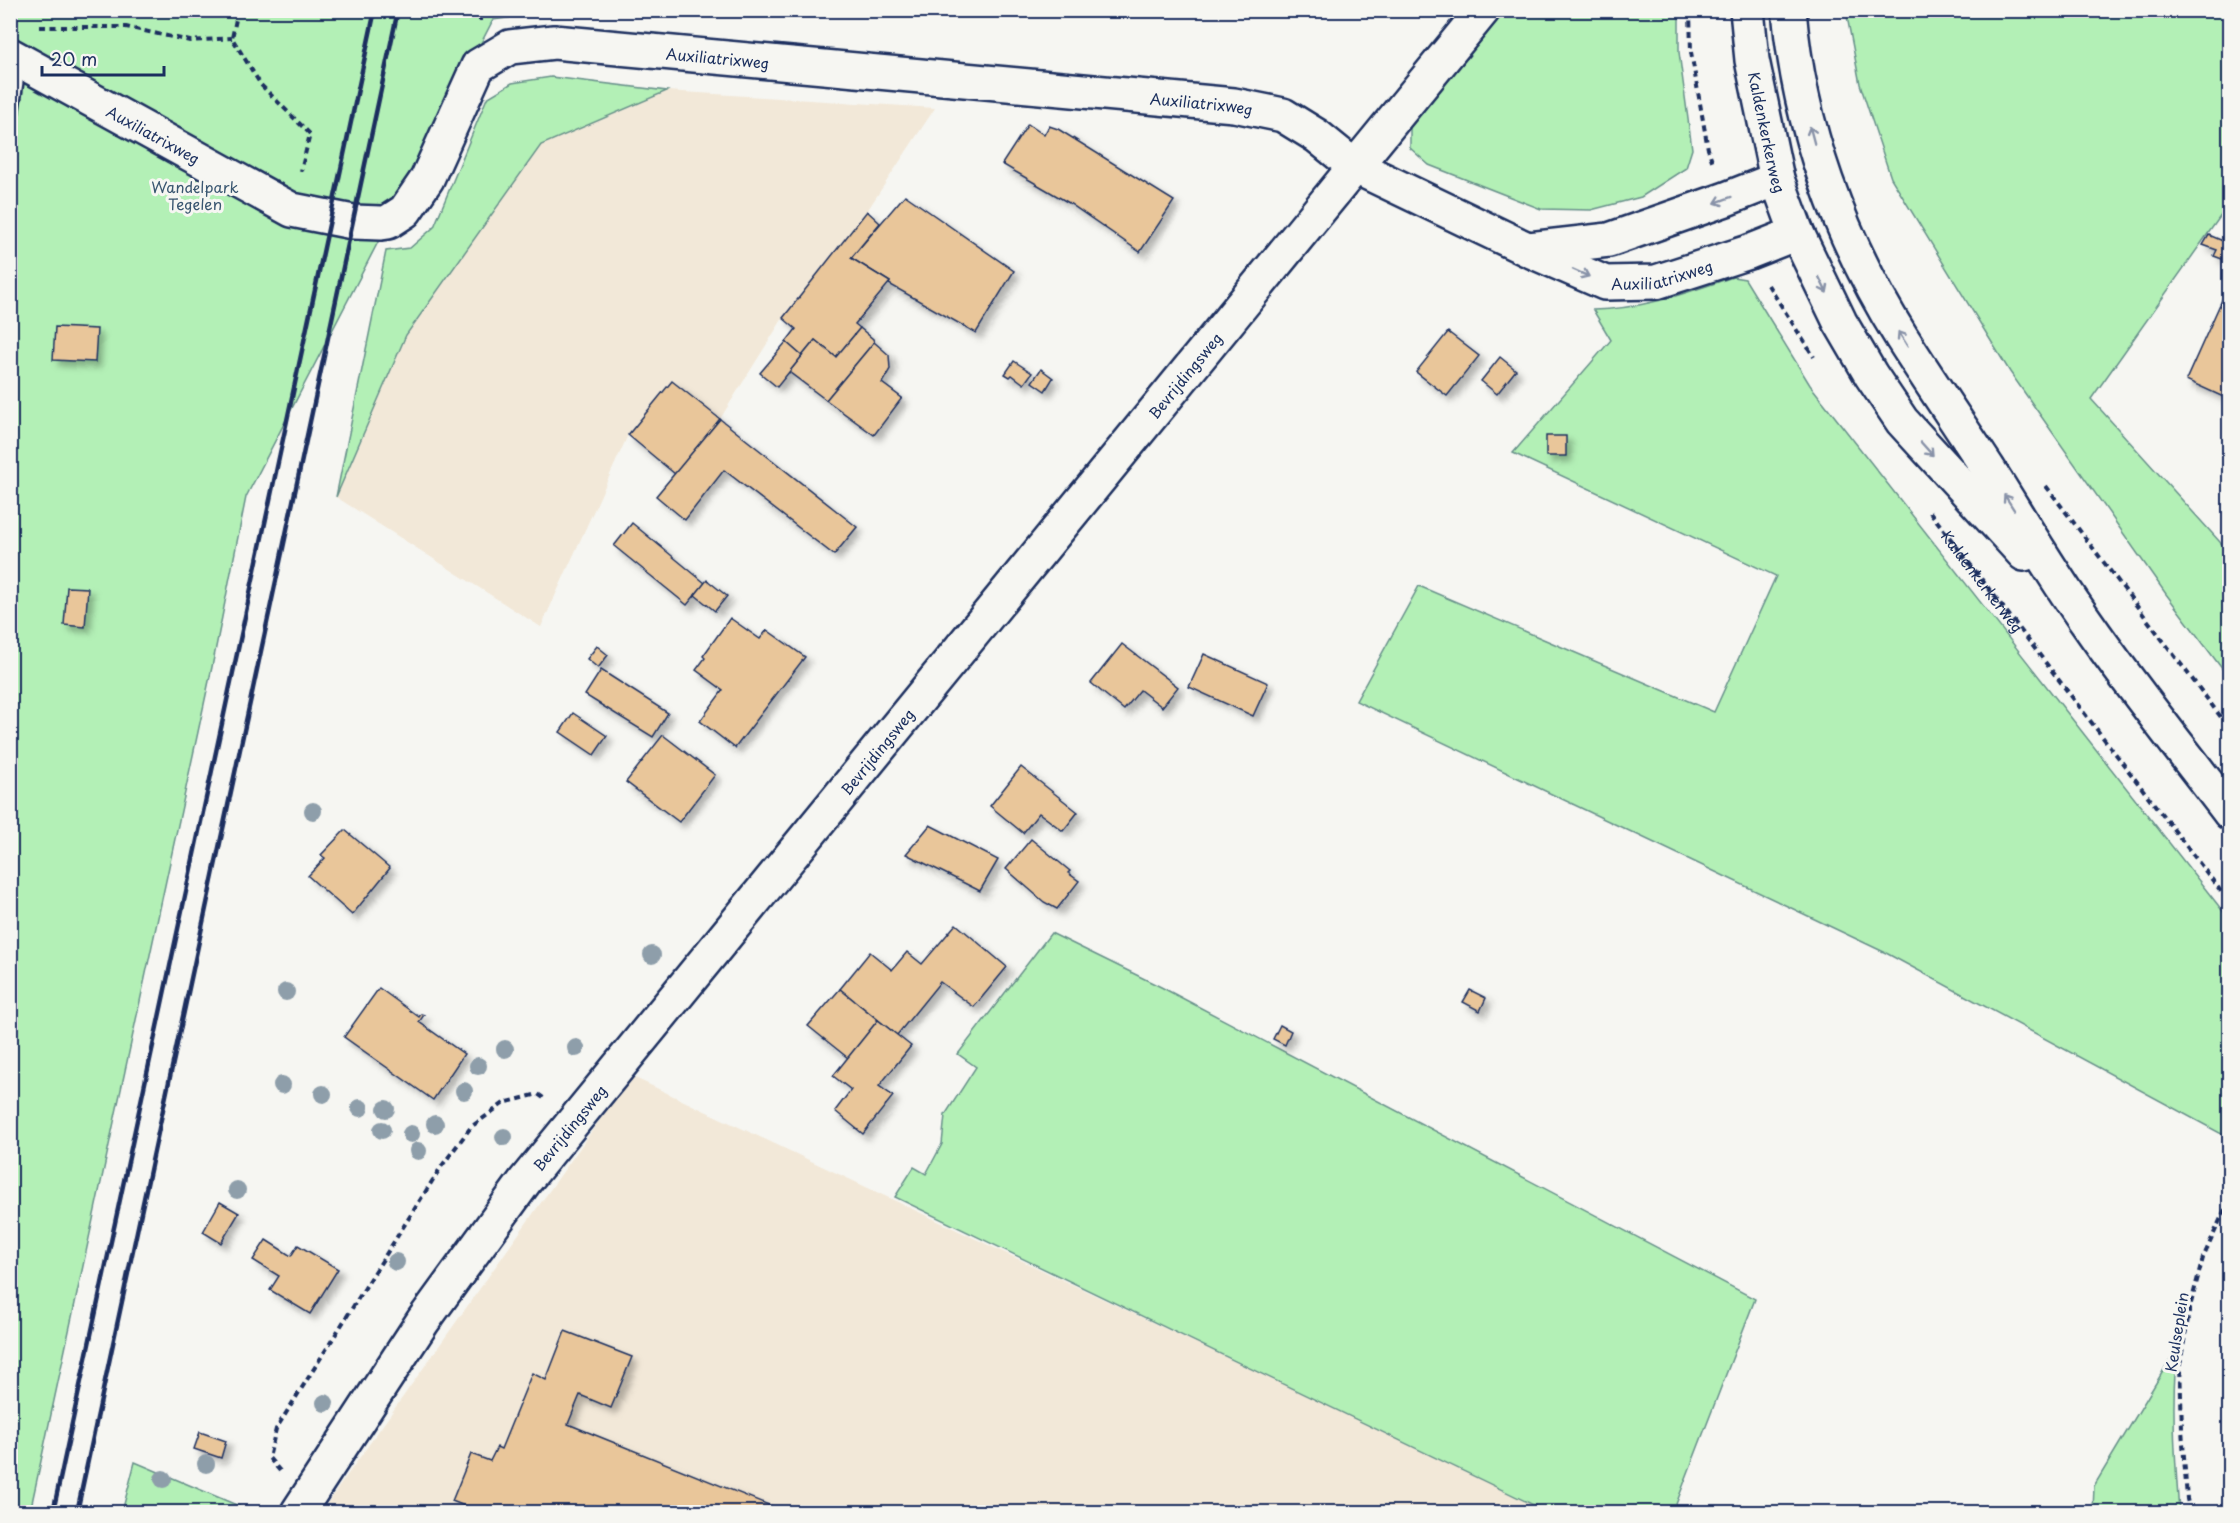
<svg xmlns="http://www.w3.org/2000/svg" width="2240" height="1523" font-family="'Playpen Sans',sans-serif">
<style>
.built{fill:#f2e8d8}
.green{fill:#b3f0b6;stroke:#67908a;stroke-width:1.5}
.building{fill:#e9c69a;stroke:#1b2f5e;stroke-width:1.5;filter:url(#shadow)}
.lines{fill:none;stroke-linecap:round;stroke-linejoin:round}
.service-casing{stroke:#1b2f5e;stroke-width:21}
.minor-casing{stroke:#1b2f5e;stroke-width:38}
.secondary-casing{stroke:#1b2f5e;stroke-width:38}
.path{stroke:#1b2f5e;stroke-width:4;stroke-dasharray:6 4.5;stroke-linecap:butt}
.service{stroke:#f6f6f2;stroke-width:16}
.minor{stroke:#f6f6f2;stroke-width:33}
.secondary{stroke:#f6f6f2;stroke-width:33}
.rail{stroke:#1b2f5e;stroke-width:4.5}
.tree{fill:#8e9eaa}
.oneway{stroke:#8892a8}
.labels{text-anchor:middle;dominant-baseline:central;stroke-width:6;stroke-linejoin:round;paint-order:stroke}
.street-label{font-size:15px;fill:#1b2f5e;stroke:#f6f6f2}
.park-label{font-size:15px;fill:#395670;stroke:#f6f6f2}
</style>
<defs>
<filter id="shadow"><feDropShadow dx="5.5" dy="5.5" stdDeviation="3" flood-color="#0004"/></filter>
</defs>
<rect width="100%" height="100%" fill="#f6f6f2"/>
<filter id="ink" filterUnits="userSpaceOnUse"><feTurbulence type="fractalNoise" baseFrequency=".0167" numOctaves="2"/><feDisplacementMap in="SourceGraphic" scale="12" xChannelSelector="R" yChannelSelector="G"/><feConvolveMatrix kernelMatrix="1 2 1 2 8 2 1 2 1" color-interpolation-filters="sRGB"/></filter>
<g filter="url(#ink)">
<g class="built">
<polygon points="667,91 935,108 867,211 783,318 720,419 672,382 628,435 541,627 336,497 406,335 541,145"/>
<polygon points="631,1076 1304,1394 1548,1512 321,1512"/>
</g>
<g class="green">
<polygon points="10,11 541,11 540,13 493,20 246,497 212,667 30,1512 10,1512"/>
<polygon points="1502,11 1679,11 1679,52 1692,149 1686,168 1641,197 1591,210 1541,209 1429,165 1410,148 1410,123"/>
<polygon points="1846,11 2229,11 2229,204 2091,399 2229,552 2229,678 2166,594 2010,372 1891,178 1860,84"/>
<polygon points="551,77 667,91 541,145 406,335 336,497 386,251 410,248 434,227 487,98 512,83"/>
<path d="M1733,277L1745,279L1810,385L2229,919V1138L1886,953L1356,701L1419,586L1714,712L1776,576L1513,453L1611,340L1593,310C1645,309 1685,293 1733,277Z"/>
<polygon points="1051,933 1161,987 1755,1299 1673,1512 1548,1512 895,1197 914,1167 926,1174 942,1144 945,1115 976,1067 958,1054"/>
<path d="M2177,1348C2171,1403 2175,1458 2179,1512H2093L2094,1486Z"/>
<polygon points="135,1462 253,1512 122,1512"/>
</g>
<g class="building">
<polygon points="1028,124 1044,135 1049,126 1058,129 1174,201 1140,252 1069,203 1002,164"/>
<polygon points="905,195 1014,271 976,333 889,284 890,282 851,258"/>
<polygon points="867,211 880,223 851,258 890,282 855,324 860,328 836,357 815,340 802,356 786,342 796,329 783,318"/>
<polygon points="2209,235 2230,244 2230,262 2214,256 2217,250 2203,245"/>
<polygon points="2230,282 2230,400 2186,380"/>
<polygon points="55,327 97,329 95,362 53,360"/>
<polygon points="860,328 873,339 874,342 826,400 789,372 815,340 836,357"/>
<polygon points="1448,332 1479,356 1447,396 1416,372"/>
<polygon points="786,342 802,356 777,387 760,373"/>
<polygon points="874,342 889,355 890,369 882,383 902,398 874,435 826,400"/>
<polygon points="1500,357 1516,370 1497,394 1481,381"/>
<polygon points="1014,361 1032,373 1024,384 1012,375 1010,377 1005,374"/>
<polygon points="1041,369 1053,378 1045,391 1032,382"/>
<polygon points="672,381 720,419 675,474 628,435"/>
<polygon points="720,419 857,527 834,555 724,470 685,520 656,496"/>
<rect x="1546" y="436" width="20" height="20"/>
<polygon points="632,523 705,583 687,605 614,546"/>
<polygon points="707,580 727,596 715,611 695,595"/>
<polygon points="67,587 88,588 85,627 64,625"/>
<polygon points="730,618 760,639 767,630 805,657 735,748 700,721 723,690 696,670 705,658 703,656"/>
<polygon points="1122,644 1178,687 1162,707 1140,690 1124,710 1091,683"/>
<polygon points="597,646 608,655 598,668 587,659"/>
<polygon points="1204,654 1268,683 1253,716 1189,687"/>
<polygon points="601,670 668,713 653,737 585,695"/>
<polygon points="573,713 607,736 594,755 560,732"/>
<polygon points="663,735 715,775 679,822 626,782"/>
<polygon points="1021,767 1078,812 1063,831 1039,813 1023,833 990,806"/>
<polygon points="930,825 998,860 980,891 906,854"/>
<polygon points="345,830 390,868 352,915 308,876 325,858 321,855"/>
<polygon points="1031,839 1070,871 1068,873 1079,881 1057,909 1044,902 1006,869"/>
<polygon points="956,924 1007,967 974,1007 940,982 897,1035 840,989 870,952 892,970 907,952 922,964"/>
<polygon points="379,988 419,1017 421,1014 424,1015 419,1022 464,1054 433,1100 344,1037"/>
<polygon points="840,989 878,1020 848,1058 808,1026"/>
<polygon points="1470,990 1486,998 1480,1011 1463,1002"/>
<polygon points="878,1020 911,1046 879,1086 893,1096 863,1134 835,1111 851,1090 833,1076"/>
<polygon points="1280,1025 1291,1031 1285,1045 1273,1039"/>
<polygon points="220,1202 239,1213 221,1243 203,1232"/>
<polygon points="266,1240 291,1256 298,1245 338,1269 310,1314 270,1290 279,1276 253,1260"/>
<polygon points="565,1331 632,1357 611,1408 580,1395 568,1424 786,1512 480,1512 452,1501 471,1454 490,1461 497,1447 501,1449 532,1373 546,1380"/>
<polygon points="200,1432 226,1441 221,1458 194,1449"/>
</g>
<g class="lines">
<g class="service-casing">
<polyline id="service" points="10,112 18,58"/>
</g>
<g class="minor-casing">
<g id="minor">
<path id="s2" d="M10,55L292,210L353,222L381,223L388,222L405,211L427,179L478,66L510,47L554,42L1234,105L1283,115L1317,136L1354,166L1527,249L1605,283L1656,282L1749,252L1797,233"/>
<polyline points="1529,249 1609,240 1726,199 1777,179"/>
<path id="s3" d="M298,1512L423,1321L525,1181L1483,10"/>
</g>
</g>
<g class="secondary-casing">
<g id="secondary">
<path id="s4" d="M1747,10L1752,60L1777,179L1797,233L1840,322L1871,375L1902,421L2024,554"/>
<path d="M1789,10C1799,127 1840,239 1902,338C1930,382 1960,426 1989,470C2021,521 2052,574 2087,623C2132,688 2182,750 2230,813"/>
</g>
</g>
<g class="path">
<polyline points="238,10 232,38 261,85 310,134 301,171"/>
<polyline points="1690,10 1691,52 1708,149 1713,163"/>
<polyline points="480,21 480,10"/>
<polyline points="40,27 126,27 190,41 232,38"/>
<polyline points="1768,285 1814,357"/>
<polyline points="2046,486 2230,729"/>
<path id="s1" d="M1930,512L2230,903"/>
<polyline points="280,1471 269,1458 276,1429 441,1167 471,1127 504,1103 538,1094 545,1099"/>
<polyline points="2190,1512 2187,1499 2182,1429 2180,1364 2190,1307 2203,1258 2230,1198"/>
</g>
<use href="#service" class="service"/>
<use href="#minor" class="minor"/>
<use href="#secondary" class="secondary"/>
<g class="rail">
<polyline points="53,1512 375,10"/>
<polyline points="77,1512 398,10"/>
</g>
</g>
<g class="tree">
<circle cx="313" cy="811" r="9"/>
<circle cx="652" cy="955" r="9"/>
<circle cx="286" cy="992" r="9"/>
<circle cx="576" cy="1048" r="9"/>
<circle cx="505" cy="1049" r="9"/>
<circle cx="478" cy="1066" r="9"/>
<circle cx="282" cy="1085" r="9"/>
<circle cx="464" cy="1091" r="9"/>
<circle cx="323" cy="1094" r="9"/>
<circle cx="360" cy="1108" r="9"/>
<circle cx="386" cy="1109" r="9"/>
<circle cx="435" cy="1124" r="9"/>
<circle cx="382" cy="1130" r="9"/>
<circle cx="411" cy="1134" r="9"/>
<circle cx="504" cy="1137" r="9"/>
<circle cx="418" cy="1151" r="9"/>
<circle cx="237" cy="1190" r="9"/>
<circle cx="396" cy="1262" r="9"/>
<circle cx="325" cy="1403" r="9"/>
<circle cx="206" cy="1464" r="9"/>
<circle cx="163" cy="1479" r="9"/>
</g>
<defs><path id="oneway-shaft" d="M-6 0H5M1.5-3L5.5 0L1.5 3" fill="none" stroke-width="1.6" stroke-linecap="round" stroke-linejoin="round" transform="scale(1.5)"/></defs>
<g class="oneway">
<use href="#oneway-shaft" transform="translate(1812 135) rotate(-105)"/>
<use href="#oneway-shaft" transform="translate(1723 200) rotate(160)"/>
<use href="#oneway-shaft" transform="translate(1581 273) rotate(24)"/>
<use href="#oneway-shaft" transform="translate(1823 285) rotate(64)"/>
<use href="#oneway-shaft" transform="translate(1903 339) rotate(-122)"/>
<use href="#oneway-shaft" transform="translate(1927 449) rotate(48)"/>
<use href="#oneway-shaft" transform="translate(2009 502) rotate(-123)"/>
</g>
</g>
<g class="labels">
<g class="street-label">
<text stroke="none"><textPath href="#s2" startOffset="848">Auxiliatrixweg</textPath></text>
<text stroke="none"><textPath href="#s2" startOffset="1334">Auxiliatrixweg</textPath></text>
<text stroke="none"><textPath href="#s4" startOffset="124">Kaldenkerkerweg</textPath></text>
<text stroke="none"><textPath href="#s2" startOffset="164">Auxiliatrixweg</textPath></text>
<text stroke="none"><textPath href="#s2" startOffset="1839">Auxiliatrixweg</textPath></text>
<text stroke="none"><textPath href="#s3" startOffset="1443">Bevrijdingsweg</textPath></text>
<text stroke="none"><textPath href="#s1" startOffset="87">Kaldenkerkerweg</textPath></text>
<text stroke="none"><textPath href="#s3" startOffset="957">Bevrijdingsweg</textPath></text>
<text stroke="none"><textPath href="#s3" startOffset="471">Bevrijdingsweg</textPath></text>
<text transform="translate(2176 1332) rotate(-81)">Keulseplein</text>
</g>
<g class="park-label">
<text x="195" y="186">Wandelpark<tspan x="195" dy="17">Tegelen</tspan></text>
</g>
</g>
<rect width="2240" height="1523" fill="none" stroke="#f6f6f2" stroke-width="36"/>
<rect x="18" y="18" width="2204" height="1487" fill="none" stroke="#1b2f5e" stroke-width="2" filter="url(#ink)"/>
<path d="M42 66v9h122v-9" fill="none" stroke="#1b2f5e" stroke-width="3"/>
<text x="51" y="66" font-size="18" fill="#1b2f5e" stroke="#f6f6f2" stroke-width="4.5" paint-order="stroke">20 m</text>
</svg>
